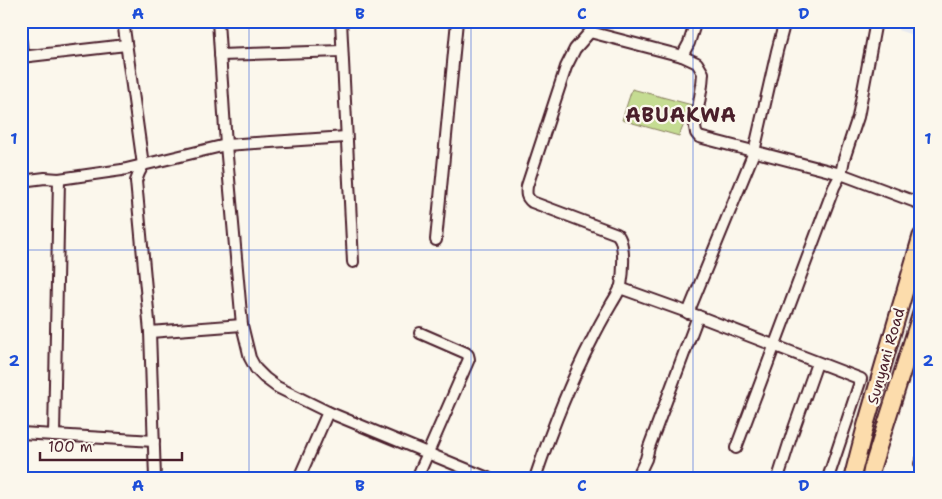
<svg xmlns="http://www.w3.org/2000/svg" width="942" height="499" font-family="'Shantell Sans',sans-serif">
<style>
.built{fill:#e6e9f0}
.green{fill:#c5dc92;stroke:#887e5e}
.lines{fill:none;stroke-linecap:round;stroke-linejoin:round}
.minor-casing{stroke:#4a1f2b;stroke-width:14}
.primary-casing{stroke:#4a1f2b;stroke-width:19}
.minor{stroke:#fbf7ec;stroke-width:10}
.primary{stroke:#fcdcac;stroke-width:15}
.grid{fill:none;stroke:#1d4ed8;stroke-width:1;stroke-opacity:0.55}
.labels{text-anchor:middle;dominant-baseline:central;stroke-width:4.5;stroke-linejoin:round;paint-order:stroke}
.street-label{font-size:15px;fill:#4a1f2b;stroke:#fbf7ec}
.district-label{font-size:20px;font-weight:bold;letter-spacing:1px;fill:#4a1f2b;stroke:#fbf7ec}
.neatline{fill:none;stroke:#1d4ed8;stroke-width:2}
.grid-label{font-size:16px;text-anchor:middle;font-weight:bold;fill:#1d4ed8}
</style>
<rect width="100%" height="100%" fill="#fbf7ec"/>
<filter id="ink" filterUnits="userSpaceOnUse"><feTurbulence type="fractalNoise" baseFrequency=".02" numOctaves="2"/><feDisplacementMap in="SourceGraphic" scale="10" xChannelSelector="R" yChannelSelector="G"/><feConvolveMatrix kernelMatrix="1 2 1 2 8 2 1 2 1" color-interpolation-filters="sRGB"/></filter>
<g filter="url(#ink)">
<polygon class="built" points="899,21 921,21 921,38 898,30"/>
<polygon class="green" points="632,89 692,105 679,136 622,120"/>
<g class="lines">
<g class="minor-casing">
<g id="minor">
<polyline points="123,21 143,165 139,173 136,181 150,332 155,478"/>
<polyline points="218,21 226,145 242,325 250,358 256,369 265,378 277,387 328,412 488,478"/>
<polyline points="341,21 353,262"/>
<polyline points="696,21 689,43 682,56 697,63 703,73 702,85 695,127 696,133 699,137 841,174 921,204"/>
<polyline points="590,32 682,56"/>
<polyline points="21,42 22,57"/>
<polyline points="220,55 342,51"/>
<polyline points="21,57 126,45"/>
<polyline points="21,181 45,178 59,179 122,170 226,145 346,137"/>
<polyline points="436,240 457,21"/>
<polyline points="620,288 698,316 861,379 828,478"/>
<polyline points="688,313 754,152 777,51 785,21"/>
<polyline points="150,332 242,325"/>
<polyline points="21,433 154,441"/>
<polyline points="54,435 59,179"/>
<polyline points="736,448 834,187 841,174 844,159 858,117 876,21"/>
<polyline points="920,464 921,461"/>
<polyline points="299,478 328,412"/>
<polyline points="417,478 469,359 468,355 466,353 420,333"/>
<path d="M535,478C551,431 569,384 592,340C598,327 605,315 612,303C615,298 619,292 621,286C623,274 626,243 617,234L532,202C526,197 526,194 527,186L566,67L575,49L590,32L593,21"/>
<polyline points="637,478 646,459 649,447 698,316"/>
<polyline points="778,478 792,434 817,363"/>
</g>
</g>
<g class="primary-casing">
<g id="primary">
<polyline points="852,478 866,424 921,236"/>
<polyline points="870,478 872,468 921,313"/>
</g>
</g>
<use href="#minor" class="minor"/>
<use href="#primary" class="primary"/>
</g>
</g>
<path class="grid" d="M249,21V478M471,21V478M693,21V478M21,250H921"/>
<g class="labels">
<g class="street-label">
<text transform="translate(886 356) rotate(-74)">Sunyani Road</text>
</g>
<g class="district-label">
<text x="681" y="115">ABUAKWA</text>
</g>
</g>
<rect width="942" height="499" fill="none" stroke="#fbf7ec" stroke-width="55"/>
<path d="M40 452v8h142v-8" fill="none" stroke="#4a1f2b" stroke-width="2.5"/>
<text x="48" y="452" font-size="15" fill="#4a1f2b" stroke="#fbf7ec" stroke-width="4" paint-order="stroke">100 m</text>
<rect x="28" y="28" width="886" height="444" class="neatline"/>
<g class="grid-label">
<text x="138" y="19">A</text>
<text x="360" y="19">B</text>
<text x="582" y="19">C</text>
<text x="804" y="19">D</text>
<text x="14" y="144">1</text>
<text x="928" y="144">1</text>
<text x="14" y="366">2</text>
<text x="928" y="366">2</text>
<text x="138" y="491">A</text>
<text x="360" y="491">B</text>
<text x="582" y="491">C</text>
<text x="804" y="491">D</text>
</g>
</svg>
